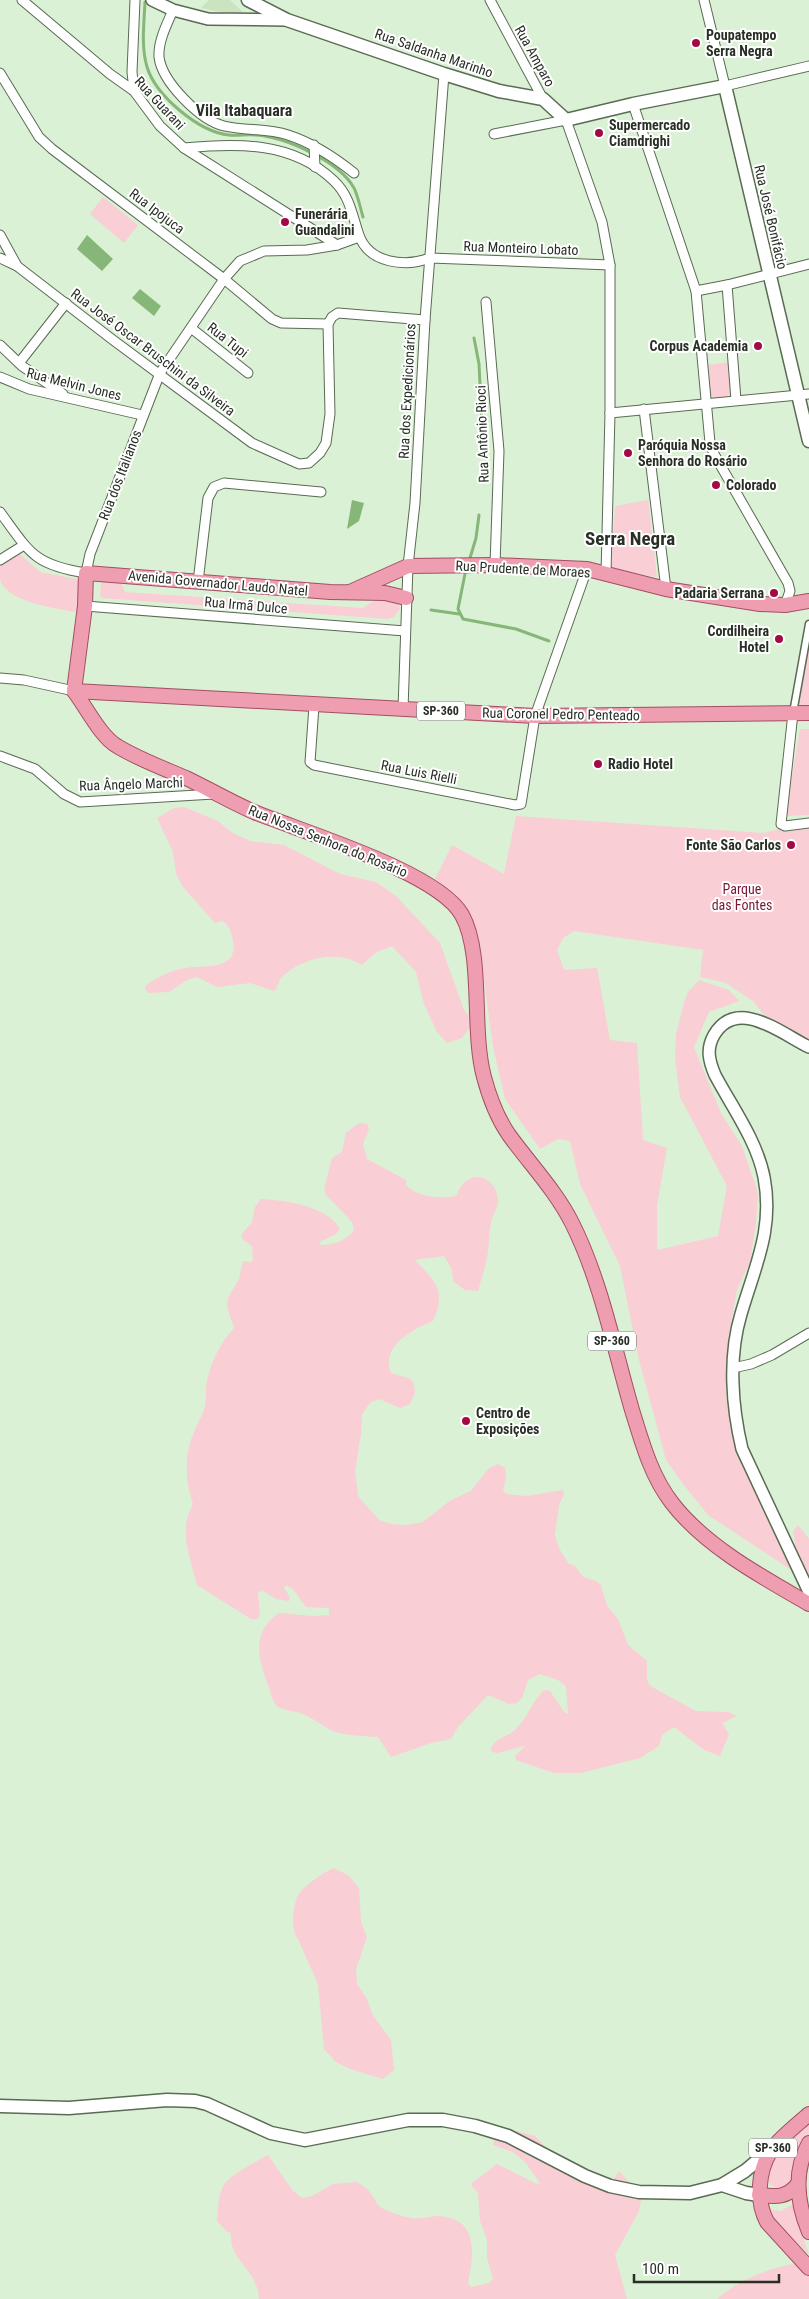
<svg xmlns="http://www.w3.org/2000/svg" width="809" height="2299" font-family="'Roboto Condensed',sans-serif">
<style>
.built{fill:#cae4c2}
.green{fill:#f9ced5}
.water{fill:#86b778}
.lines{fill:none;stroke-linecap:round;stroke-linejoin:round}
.stream{stroke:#86b778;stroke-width:3}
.pedestrian-casing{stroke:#596b53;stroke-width:9}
.minor-casing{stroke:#596b53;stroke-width:11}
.tertiary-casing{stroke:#596b53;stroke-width:14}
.secondary-casing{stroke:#596b53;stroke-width:15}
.primary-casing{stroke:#a34e60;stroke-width:16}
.pedestrian{stroke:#fff;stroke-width:6}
.minor{stroke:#fff;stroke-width:9}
.tertiary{stroke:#fff;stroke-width:11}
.secondary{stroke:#fff;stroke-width:12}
.primary{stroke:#ef9eb2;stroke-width:14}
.poi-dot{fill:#a30945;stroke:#fff;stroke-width:2}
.labels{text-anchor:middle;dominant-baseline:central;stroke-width:4;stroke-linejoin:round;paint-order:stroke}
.shield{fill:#fff;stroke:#686e67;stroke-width:1}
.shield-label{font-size:12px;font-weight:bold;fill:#283026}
.poi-label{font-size:14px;font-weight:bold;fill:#283026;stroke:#fff;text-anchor:start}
.street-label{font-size:14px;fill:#283026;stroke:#fff}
.park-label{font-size:14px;fill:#7a1736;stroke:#fff}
.quarter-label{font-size:16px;font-weight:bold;fill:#283026;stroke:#fff}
.district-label{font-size:19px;font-weight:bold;fill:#283026;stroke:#fff}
</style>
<rect width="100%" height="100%" fill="#dbf1d5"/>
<polygon class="built" points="209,0 230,0 244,13 240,16 201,8"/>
<g class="green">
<polygon points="103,197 138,225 124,243 90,214"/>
<polygon points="730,362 733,397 710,399 707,365"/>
<polygon points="648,500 657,577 611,570 615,506"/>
<path d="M19,553L40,572L76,579L79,583L77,612C58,609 5,602 0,579C0,575 0,568 0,564Z"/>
<path d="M104,582L121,583L125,592L363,608C373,600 395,590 400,609L394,617L388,619L102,598L100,596L101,583Z"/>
<polygon points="809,639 809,707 797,708"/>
<polygon points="800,729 809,729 809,815 785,816"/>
<path d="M184,807L218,821L231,832L250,841L284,845L340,874L376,882L396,896L440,943L464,1010L470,1016L471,1026L462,1038L447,1043L437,1032L424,1004L416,972L392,946L375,953L362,965C338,950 305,957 284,975C278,979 279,986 274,991L250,983L217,987L197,977L187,980L169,992L149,993L145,989L146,985C157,977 172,970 185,968C205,965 239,971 233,940C231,932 230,925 222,921L215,923L183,887L176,874L173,852L157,818L174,808Z"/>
<polygon points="516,816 764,833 779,829 809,826 809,1040 763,1014 754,1002 726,983 700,977 703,950 574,931 563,938 557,950 564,970 597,968 610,1040 637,1043 643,1140 667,1148 657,1205 657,1250 718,1236 727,1186 680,1097 675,1058 676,1034 684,1002 688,992 699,980 729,990 739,1001 709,1012 694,1047 721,1113 742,1146 758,1193 756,1223 750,1262 737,1290 728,1340 726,1397 732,1433 746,1471 775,1523 796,1573 708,1515 683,1484 666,1460 639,1360 620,1266 580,1184 570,1141 558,1139 540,1149 505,1099 493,1047 478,935 454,897 435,879 452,845 504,874"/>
<path d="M359,1123L367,1124L369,1129L363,1144L367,1159L406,1180V1185C415,1196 444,1201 457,1195C465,1168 497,1173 498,1201C498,1208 492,1216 491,1223C489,1234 489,1246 487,1258C485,1269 481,1280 478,1291L465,1290L454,1282L451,1268L444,1256L415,1260C435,1282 447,1289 433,1321C413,1329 380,1346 391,1373L408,1378L414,1383L415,1393L410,1404L400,1408L379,1399L370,1403L362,1414L361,1434L355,1471L358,1496L379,1520L391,1524L406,1525L423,1522L451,1500L471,1491L488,1469L498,1464L505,1468L506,1478L503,1490L506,1494L526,1496L563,1490L564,1495L559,1505L555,1535L559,1548L568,1563L575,1566L583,1577L596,1581L601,1585L607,1606L618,1619L628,1645L647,1661V1680L650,1686L696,1711L728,1712L737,1716L722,1723L729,1734L720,1756L704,1750L674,1727L662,1735L659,1746L640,1758L581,1773H554L516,1760L515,1756L525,1746L497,1753L492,1752L491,1748C496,1737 508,1737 516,1729C527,1718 532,1702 544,1690L550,1691L564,1712L568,1714L566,1686L558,1680L540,1674L528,1680L522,1698L517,1703L509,1704L488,1695L458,1727L451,1739L431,1743L391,1757L378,1737C363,1736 347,1736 333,1731C322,1726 313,1718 303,1714C296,1711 287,1711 280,1708C272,1704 271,1693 268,1685C258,1658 251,1632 279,1613L312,1616L329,1615V1608L306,1607L293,1589L286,1585L284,1588L290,1597L289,1601L276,1599L263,1591L258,1592L260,1614L257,1619H251L197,1585C190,1556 178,1531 193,1504C185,1481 184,1454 194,1432C197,1424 203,1415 205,1407C206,1401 206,1394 206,1387C209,1366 219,1344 234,1328L227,1307L228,1298L239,1279L243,1261L251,1262L253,1260L252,1246L243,1240L241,1235L252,1222L255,1207L261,1199C284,1200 328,1206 340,1229L336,1234L320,1242V1245C333,1245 347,1241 354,1230L352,1222L326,1195L324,1189L332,1158L342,1152L346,1133Z"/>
<polygon points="798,1525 809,1539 809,1580 797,1556 793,1531"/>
<path d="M333,1868L348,1875L359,1888L361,1922L367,1937L356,1969L357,1984L367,1999L372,2014L391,2040L394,2070L383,2079L350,2069L336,2062L324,2049L318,1984L298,1939C290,1930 293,1903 299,1894C307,1883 322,1874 333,1868Z"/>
<path d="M809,2120V2134L793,2181C784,2192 765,2190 768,2173C771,2150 794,2135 809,2120Z"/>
<path d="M499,2131H517L535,2136L565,2167L612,2189L614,2179L619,2171L642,2196L639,2211L615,2255L627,2299H259C257,2267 229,2262 231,2233L227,2232L217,2221C218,2210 218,2192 225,2183C230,2176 260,2159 268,2155L293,2191L302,2198L312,2196L333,2184L357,2182C360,2184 366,2187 369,2191C376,2199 375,2206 386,2210C393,2213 403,2217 411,2218C420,2220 429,2216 438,2216C479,2218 474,2253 468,2283L471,2287L489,2283L493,2279L487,2258V2240L480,2221L478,2193L472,2186V2183L497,2164L537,2184L540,2183L525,2162L513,2152L493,2145L494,2137Z"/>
<polygon points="793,2204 796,2218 809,2254 772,2221 768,2209 781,2211"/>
<path d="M798,2263L809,2271V2299H717C740,2279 769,2268 798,2263Z"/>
</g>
<g class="water">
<polygon points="87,235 113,259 102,271 77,249"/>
<polygon points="140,289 161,306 154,316 132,298"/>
<polygon points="352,500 364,503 359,521 347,529"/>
</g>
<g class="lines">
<g class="stream">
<path d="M145,2C144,23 141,47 147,67C156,96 199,132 229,135C238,136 247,134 256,135C285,137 339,161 354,188C358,196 360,207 363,217"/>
<polyline points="474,338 479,364 483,444"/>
<polyline points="470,558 476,538 479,515"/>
<polyline points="465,574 458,609 463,619 516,629 549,641"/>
<polyline points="431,610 459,614"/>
</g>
<g class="pedestrian-casing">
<polyline id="pedestrian" points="793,713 809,624"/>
</g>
<g class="minor-casing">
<g id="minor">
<polyline points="22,0 110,74 134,91 160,126 184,148 337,245"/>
<polyline points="490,0 543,99"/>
<polyline points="704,0 725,86 809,66"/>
<path d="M173,10C167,24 158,41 159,57C162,82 200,120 224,126C246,131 267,128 288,135C313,143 334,157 354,173"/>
<polyline points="0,73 39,137 52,149 224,279 272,319 281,323 328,324"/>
<polyline points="134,91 132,72 135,0"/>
<polyline points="633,104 696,291 710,443 714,454 788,583 790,591 785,605"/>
<polyline points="494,134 566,120 602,222 610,265 610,413 606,574"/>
<polyline points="314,145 315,167"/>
<path d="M184,148C236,143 293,141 334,181C350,196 352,215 359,235C369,264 406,267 430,258L610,265"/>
<polyline points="0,235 17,266 113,340 252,443 299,464 309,463 320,453 326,443 330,414 328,324 332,317 338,313 425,320"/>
<polyline points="0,258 17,266"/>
<polyline points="727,285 736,400"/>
<polyline points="696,291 727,285 809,264"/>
<polyline points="486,302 499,451 495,565"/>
<polyline points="191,328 248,373"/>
<polyline points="0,345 22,366 63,394"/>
<polyline points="19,363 66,303"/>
<polyline points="0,377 29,389 142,415"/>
<polyline points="644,409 666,589"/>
<polyline points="610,413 809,394"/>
<path d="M0,512C30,553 34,565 86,573L90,554L160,373L224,279L240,261L264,251L307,250L337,245L359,237"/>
<polyline points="0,560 24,545"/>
<polyline points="198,582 208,498 214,487 224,483 321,492"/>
<polyline points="85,606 405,631"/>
<polyline points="0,678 24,680 74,691"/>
<polyline points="314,706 310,762 314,765 515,805 521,804 535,716 587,569"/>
<polyline points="403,709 408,566 415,503 425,320 444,74"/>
<polyline points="793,713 781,824 785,826 809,823"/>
<polyline points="0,756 35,769 64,794 80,802 214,794"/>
<polyline points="733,1368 751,1364 772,1355 809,1333"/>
</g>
</g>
<g class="tertiary-casing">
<g id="tertiary">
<polyline points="152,0 173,10 208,19 287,20"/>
<path d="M809,1047C782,1034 737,996 714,1035C706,1049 709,1061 715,1075C732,1107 757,1141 764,1177C774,1229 755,1266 741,1314C728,1357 732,1407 742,1449L809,1592"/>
</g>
</g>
<g class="secondary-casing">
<g id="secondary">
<polyline points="248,0 287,20 444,74 499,91 543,99 566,120 633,104 725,86 809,441"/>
<polyline points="0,2106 69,2108 167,2100 195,2101 207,2104 271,2133 305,2140 408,2120 443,2120 475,2126 508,2136 585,2176 610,2186 639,2192 690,2193 722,2185 745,2171 770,2150"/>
<polyline points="722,2185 746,2193 759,2195"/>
</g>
</g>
<g class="primary-casing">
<g id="primary">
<polyline points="350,592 408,566 495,565 587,569 666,589 760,604 785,605 809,601"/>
<path d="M74,691C86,707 101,737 117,746C138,759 163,768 186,778C209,789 231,802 254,812C303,832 438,872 462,915C484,955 471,1029 484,1077C489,1096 498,1119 509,1135C530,1164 556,1191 572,1223C601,1281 614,1348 632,1410C642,1442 651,1476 672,1503C705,1546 762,1577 809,1604"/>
<polyline points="74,691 535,716 809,713"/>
<polyline points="74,691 85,606 86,573 330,592 385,593 406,598"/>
<path d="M809,2114C798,2124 777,2140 770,2152C758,2172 756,2201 767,2222L809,2268"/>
<path d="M809,2143C793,2172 797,2203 809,2232"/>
<path d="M759,2195C776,2197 787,2198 798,2184"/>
</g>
</g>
<use href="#pedestrian" class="pedestrian"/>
<use href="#minor" class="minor"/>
<use href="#tertiary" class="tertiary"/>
<use href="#secondary" class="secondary"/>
<use href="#primary" class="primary"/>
</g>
<g class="poi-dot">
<circle cx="696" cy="43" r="5"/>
<circle cx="599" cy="133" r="5"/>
<circle cx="285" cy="222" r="5"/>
<circle cx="758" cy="346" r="5"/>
<circle cx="628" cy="453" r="5"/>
<circle cx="716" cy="485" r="5"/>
<circle cx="774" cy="593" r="5"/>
<circle cx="779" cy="639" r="5"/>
<circle cx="598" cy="764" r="5"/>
<circle cx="791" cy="845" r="5"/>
<circle cx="466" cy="1421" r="5"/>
</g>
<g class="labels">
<g class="shield">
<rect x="417" y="701.5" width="48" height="19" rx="4"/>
<rect x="588" y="1331.5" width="48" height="19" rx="4"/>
<rect x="749" y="2138.5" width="48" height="19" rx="4"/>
</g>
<g class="shield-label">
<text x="441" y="711">SP-360</text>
<text x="612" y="1341">SP-360</text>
<text x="773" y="2148">SP-360</text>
</g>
<g class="poi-label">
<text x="706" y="35">Poupatempo<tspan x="706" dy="16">Serra Negra</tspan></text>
<text x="609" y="125">Supermercado<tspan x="609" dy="16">Ciamdrighi</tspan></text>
<text x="295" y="214">Funerária<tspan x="295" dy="16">Guandalini</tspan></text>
<text x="748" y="346" text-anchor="end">Corpus Academia</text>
<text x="638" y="445">Paróquia Nossa<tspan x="638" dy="16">Senhora do Rosário</tspan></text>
<text x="726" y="485">Colorado</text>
<text x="764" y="593" text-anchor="end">Padaria Serrana</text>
<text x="769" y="631" text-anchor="end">Cordilheira<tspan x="769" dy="16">Hotel</tspan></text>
<text x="608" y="764">Radio Hotel</text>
<text x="781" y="845" text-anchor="end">Fonte São Carlos</text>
<text x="476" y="1413">Centro de<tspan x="476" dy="16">Exposições</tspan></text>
</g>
<g class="street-label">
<text transform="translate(434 53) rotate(19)">Rua Saldanha Marinho</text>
<text transform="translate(535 56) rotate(61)">Rua Amparo</text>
<text transform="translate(160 103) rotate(47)">Rua Guarani</text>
<text transform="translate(157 211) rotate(37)">Rua Ipojuca</text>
<text transform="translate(771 217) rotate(77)">Rua José Bonifácio</text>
<text transform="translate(521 248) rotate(2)">Rua Monteiro Lobato</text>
<text transform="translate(228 340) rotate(38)">Rua Tupi</text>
<text transform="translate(153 352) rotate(37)">Rua José Oscar Bruschini da Silveira</text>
<text transform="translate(74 384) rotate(14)">Rua Melvin Jones</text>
<text transform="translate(407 391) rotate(-87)">Rua dos Expedicionários</text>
<text transform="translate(482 434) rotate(-92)">Rua Antônio Rioci</text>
<text transform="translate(120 475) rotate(-69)">Rua dos Italianos</text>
<text transform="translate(523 569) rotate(3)">Rua Prudente de Moraes</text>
<text transform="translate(218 583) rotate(5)">Avenida Governador Laudo Natel</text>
<text transform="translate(246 605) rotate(5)">Rua Irmã Dulce</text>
<text transform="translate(561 714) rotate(1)">Rua Coronel Pedro Penteado</text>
<text transform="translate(419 772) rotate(11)">Rua Luis Rielli</text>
<text transform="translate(131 784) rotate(-2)">Rua Ângelo Marchi</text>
<text transform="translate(328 841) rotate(22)">Rua Nossa Senhora do Rosário</text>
</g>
<g class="park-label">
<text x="742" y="889">Parque<tspan x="742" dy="16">das Fontes</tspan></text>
</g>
<g class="quarter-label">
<text x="244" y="110">Vila Itabaquara</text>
</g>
<g class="district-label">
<text x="630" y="538">Serra Negra</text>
</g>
</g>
<path d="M634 2274v8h145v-8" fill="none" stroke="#283026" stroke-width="2.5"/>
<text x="642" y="2274" font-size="15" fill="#283026" stroke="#ffffff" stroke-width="4" paint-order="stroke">100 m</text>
</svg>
